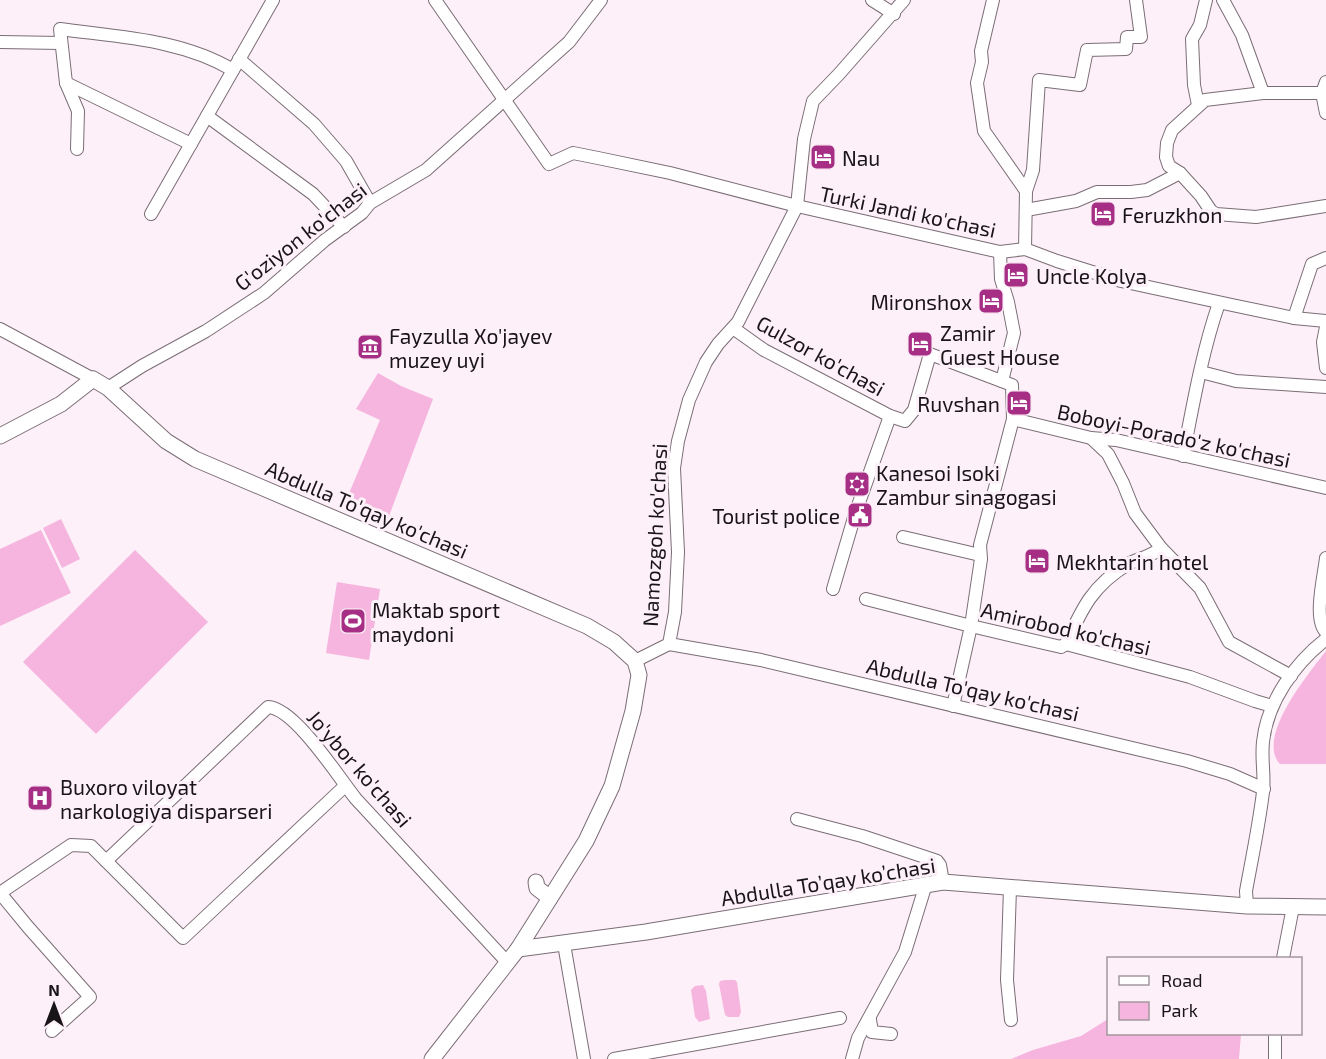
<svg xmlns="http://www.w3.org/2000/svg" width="1326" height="1059" font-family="'Exo 2',sans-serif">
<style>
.green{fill:#f6b5de}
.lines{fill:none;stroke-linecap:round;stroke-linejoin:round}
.minor-casing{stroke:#7b6d75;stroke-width:14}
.tertiary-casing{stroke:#7b6d75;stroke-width:17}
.minor{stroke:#fff;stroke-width:12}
.tertiary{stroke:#fff;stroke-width:15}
.labels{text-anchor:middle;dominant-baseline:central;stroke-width:6;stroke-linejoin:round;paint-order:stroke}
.poi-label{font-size:21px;fill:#191417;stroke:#fdf0f8;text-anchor:start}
.street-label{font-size:21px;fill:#191417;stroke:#fdf0f8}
</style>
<rect width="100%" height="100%" fill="#fdf0f8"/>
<g class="green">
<polygon points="378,373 401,386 433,399 389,516 347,498 380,420 356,409"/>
<polygon points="61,519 80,559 62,568 43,528"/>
<polygon points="41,530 71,593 0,626 0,549"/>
<polygon points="135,550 208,622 96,734 23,662"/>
<polygon points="337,582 380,589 369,660 326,653"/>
<path d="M1326,651V764H1280C1255,737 1310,672 1326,651Z"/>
<polygon points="725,980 735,980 737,982 741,1012 739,1017 728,1017 725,1015 719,984 720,981"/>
<polygon points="703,985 706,991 710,1019 699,1022 695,1017 691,990 695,986"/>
<polygon points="1108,1019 1108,1034 1241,1034 1239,1059 1011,1059 1033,1050 1081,1036"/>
</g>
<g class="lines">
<g class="minor-casing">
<g id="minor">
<polyline points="435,0 549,164 573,153 598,158 670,173 797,206 1000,252 1025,249 1057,261 1121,281 1232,305 1294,318 1326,321"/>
<polyline points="872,0 894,14"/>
<polyline points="993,0 981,51 982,62 977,83 984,131 1026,191"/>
<polyline points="1223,0 1242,35 1263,93"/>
<polyline points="0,42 61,43"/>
<polyline points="239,59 314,124 346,161 370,203"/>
<polyline points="1326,82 1322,93 1326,113"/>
<polyline points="66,83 191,144"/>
<polyline points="1322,93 1263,93 1205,100 1172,130 1167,143 1166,157 1169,166 1180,173 1201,196 1211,211 1216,214 1256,217 1326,206"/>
<polyline points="1198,105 1194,85 1192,39 1200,25 1206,0"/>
<polyline points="207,116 313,194 344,227"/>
<path d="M77,149L78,111L66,83L60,29C118,37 181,39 233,70"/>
<polyline points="1026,210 1076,201 1097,192 1131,192 1147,190 1180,173"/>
<polyline points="151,214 273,0"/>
<polyline points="1025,249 1026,191 1033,170 1039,80 1080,85 1087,50 1126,49 1127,37 1141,37 1136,0"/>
<polyline points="1000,252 1001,279 1008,302 1014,333 1002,381"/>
<polyline points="1294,318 1312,264 1326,258"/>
<polyline points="1326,327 1323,342 1326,368"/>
<polyline points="733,328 764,350 890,416 905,421 914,410 930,354 1012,385 1013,419 980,545 981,559 971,626 953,706"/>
<polyline points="0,329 93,379"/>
<polyline points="1201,372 1236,381 1326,387"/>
<polyline points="108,388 142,366 206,331 264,293 325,240 362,213 370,203 426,170 569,42 601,0"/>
<polyline points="1013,419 1091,438 1116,440 1326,488"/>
<polyline points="1091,438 1108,454 1123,483 1135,513 1161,548 1200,588 1229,642 1291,676"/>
<path d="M1183,456C1193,405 1202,352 1219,303"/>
<polyline points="903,537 980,555"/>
<path d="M1326,558C1324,576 1313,620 1326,632"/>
<polyline points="833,589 856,511 890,416"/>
<polyline points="866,599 971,626 1061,647 1066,644 1190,677 1255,701 1272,706"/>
<polyline points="669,644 761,660 1187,761 1230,774 1264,789"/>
<path d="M1066,644C1082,608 1093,585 1128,564C1139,558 1151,557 1161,548"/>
<polyline points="635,661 669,644 675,612 678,552 674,468 678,441 689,400 706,362 718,344 738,322 797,206 804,139 813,101 839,74 904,0"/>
<polyline points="797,819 862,836 937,861 940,865 943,882"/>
<polyline points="106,861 183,938 345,786"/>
<polyline points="1010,888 1007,980 1011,1020"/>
<path d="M0,893L71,845L91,846L106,861L268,707C295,708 339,778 356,799L507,962"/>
<polyline points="0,893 28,927 90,997 52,1031"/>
<path d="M1247,906L1246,891C1252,858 1259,825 1263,792C1265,776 1261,759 1263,742C1267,702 1295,663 1326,639"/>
<polyline points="564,944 584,1059"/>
<polyline points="1283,958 1293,907"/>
<polyline points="870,1020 872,1032 891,1034"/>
<polyline points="614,1059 840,1018"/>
<polyline points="852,1059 858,1038 905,952 926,884"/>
<polyline points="1275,1059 1275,1034"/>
</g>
</g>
<g class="tertiary-casing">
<g id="tertiary">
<polyline points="0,436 61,404 93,379 108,388 166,441 195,459 587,626 614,642 635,661 639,675 633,711 612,786 586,841 518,949 432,1059"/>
<polyline points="536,882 537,888 550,898"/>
<polyline points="518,949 646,932 943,882 1247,906 1326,907"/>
</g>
</g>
<use href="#minor" class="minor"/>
<use href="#tertiary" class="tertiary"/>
</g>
<defs>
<g id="hotel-square" transform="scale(1.35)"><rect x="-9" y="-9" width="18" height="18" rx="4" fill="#a62e85" stroke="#fdf0f8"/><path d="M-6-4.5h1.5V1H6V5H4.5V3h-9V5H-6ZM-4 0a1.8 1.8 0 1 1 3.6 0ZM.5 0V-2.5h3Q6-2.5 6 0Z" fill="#fff"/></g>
<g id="museum-square" transform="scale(1.35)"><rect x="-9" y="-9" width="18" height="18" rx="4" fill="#a62e85" stroke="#fdf0f8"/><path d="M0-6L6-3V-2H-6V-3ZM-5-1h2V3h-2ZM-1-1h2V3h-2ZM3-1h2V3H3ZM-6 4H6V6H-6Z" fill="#fff"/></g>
<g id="synagogue-square" transform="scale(1.35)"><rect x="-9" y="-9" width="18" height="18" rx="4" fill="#a62e85" stroke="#fdf0f8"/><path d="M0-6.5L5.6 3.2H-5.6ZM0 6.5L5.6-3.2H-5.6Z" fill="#fff"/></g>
<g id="civic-square" transform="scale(1.35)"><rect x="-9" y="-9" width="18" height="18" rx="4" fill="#a62e85" stroke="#fdf0f8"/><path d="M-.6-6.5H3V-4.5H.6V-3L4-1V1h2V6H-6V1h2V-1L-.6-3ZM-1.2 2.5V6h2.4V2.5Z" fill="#fff"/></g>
<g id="stadium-square" transform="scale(1.35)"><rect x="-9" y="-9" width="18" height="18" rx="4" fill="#a62e85" stroke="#fdf0f8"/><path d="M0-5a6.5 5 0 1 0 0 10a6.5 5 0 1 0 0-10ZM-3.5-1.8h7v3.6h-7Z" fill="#fff"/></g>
<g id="hospital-square" transform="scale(1.35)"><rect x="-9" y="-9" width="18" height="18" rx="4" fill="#a62e85" stroke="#fdf0f8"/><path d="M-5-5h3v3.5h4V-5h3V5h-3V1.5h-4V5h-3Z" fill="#fff"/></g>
</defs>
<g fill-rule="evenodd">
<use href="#hotel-square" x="823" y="157"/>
<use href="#hotel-square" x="1103" y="214"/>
<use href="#hotel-square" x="1016" y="275"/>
<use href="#hotel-square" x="991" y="301"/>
<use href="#hotel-square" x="920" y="344"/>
<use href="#museum-square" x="370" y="347"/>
<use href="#hotel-square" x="1019" y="403"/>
<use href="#synagogue-square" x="857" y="484"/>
<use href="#civic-square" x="860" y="515"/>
<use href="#hotel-square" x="1037" y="561"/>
<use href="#stadium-square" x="353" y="621"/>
<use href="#hospital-square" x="40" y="798"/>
</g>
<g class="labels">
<g class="poi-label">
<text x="842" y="157">Nau</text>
<text x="1122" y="214">Feruzkhon</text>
<text x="1036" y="275">Uncle Kolya</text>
<text x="972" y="301" text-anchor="end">Mironshox</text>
<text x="940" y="332">Zamir<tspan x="940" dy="24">Guest House</tspan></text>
<text x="389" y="335">Fayzulla Xo'jayev<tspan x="389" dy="24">muzey uyi</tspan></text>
<text x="1000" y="403" text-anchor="end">Ruvshan</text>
<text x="876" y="472">Kanesoi Isoki<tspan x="876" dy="24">Zambur sinagogasi</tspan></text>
<text x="840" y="515" text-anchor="end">Tourist police</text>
<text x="1056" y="561">Mekhtarin hotel</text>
<text x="372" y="609">Maktab sport<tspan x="372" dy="24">maydoni</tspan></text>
<text x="60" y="786">Buxoro viloyat<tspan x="60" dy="24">narkologiya disparseri</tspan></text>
</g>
<g class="street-label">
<text transform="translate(908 211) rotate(12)">Turki Jandi ko'chasi</text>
<text transform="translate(300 236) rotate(-38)">G'oziyon ko'chasi</text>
<text transform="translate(821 355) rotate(29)">Gulzor ko'chasi</text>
<text transform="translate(1174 435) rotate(12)">Boboyi-Porado'z ko'chasi</text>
<text transform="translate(367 509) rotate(23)">Abdulla To'qay ko'chasi</text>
<text transform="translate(654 535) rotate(-87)">Namozgoh ko'chasi</text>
<text transform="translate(1066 628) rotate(13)">Amirobod ko'chasi</text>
<text transform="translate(973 689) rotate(13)">Abdulla To'qay ko'chasi</text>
<text transform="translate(360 768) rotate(49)">Jo'ybor ko'chasi</text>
<text transform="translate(828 881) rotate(-9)">Abdulla To’qay ko’chasi</text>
</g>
</g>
<rect x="1107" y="957" width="195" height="78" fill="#fdf0f8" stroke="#a2989e" stroke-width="1.5"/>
<rect x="1119" y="976" width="30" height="9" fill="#ffffff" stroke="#a2989e" stroke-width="1.5"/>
<text x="1161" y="987" font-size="18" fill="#191417">Road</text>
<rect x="1119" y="1002" width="30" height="18" fill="#f6b5de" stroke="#a2989e" stroke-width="1.5"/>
<text x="1161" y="1017" font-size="18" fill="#191417">Park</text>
<g transform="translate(54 1005)" stroke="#fdf0f8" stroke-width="4.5" paint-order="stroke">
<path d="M0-4.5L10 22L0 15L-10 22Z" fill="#191417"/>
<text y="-9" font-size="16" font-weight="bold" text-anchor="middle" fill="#191417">N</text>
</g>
</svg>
